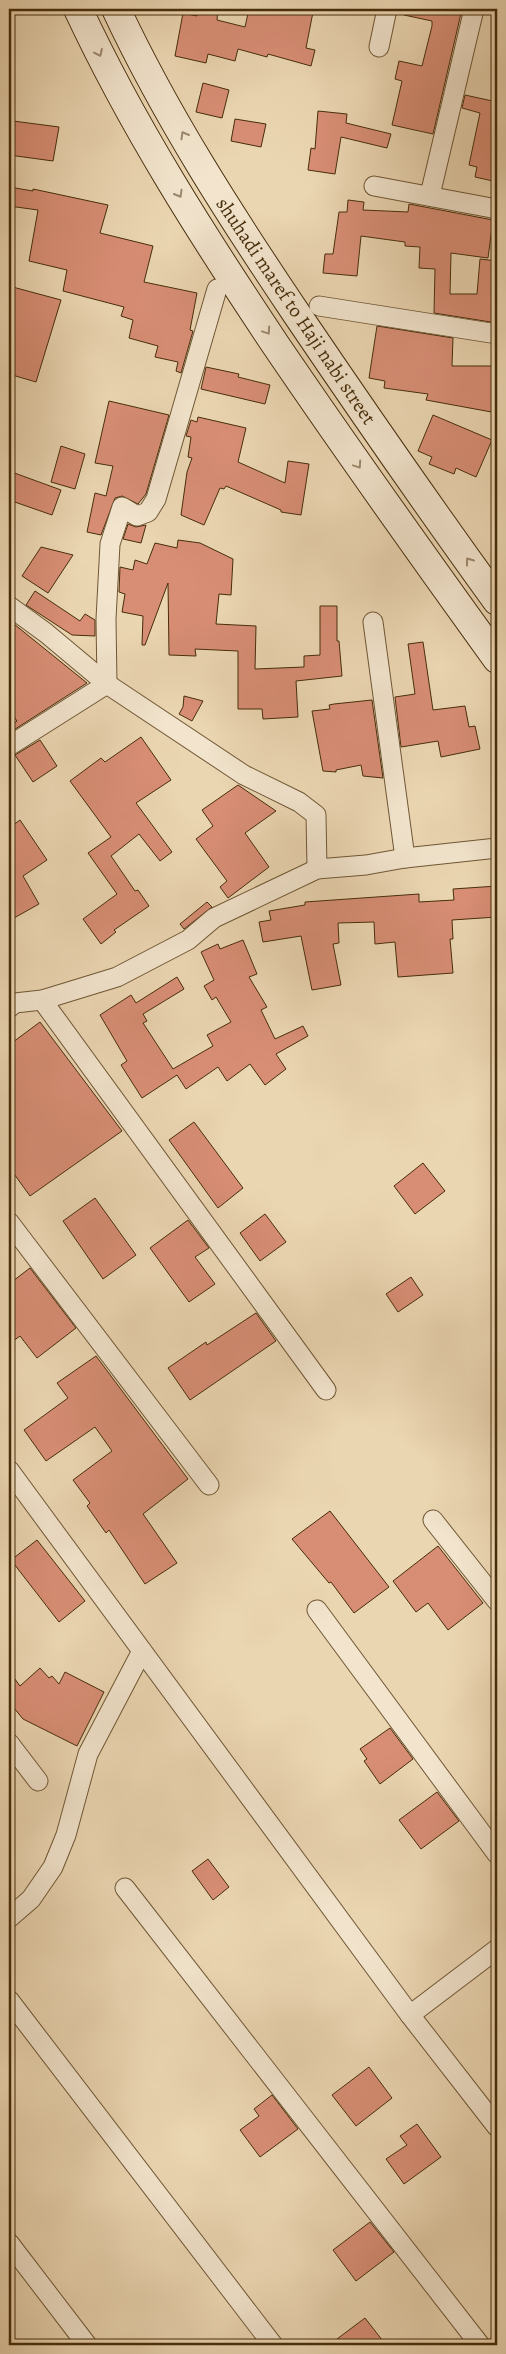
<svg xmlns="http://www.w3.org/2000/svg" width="506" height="2354" font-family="Alegreya,serif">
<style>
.building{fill:#d88e75;stroke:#462d0b}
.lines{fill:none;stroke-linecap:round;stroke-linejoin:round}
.street-casing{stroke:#6f5735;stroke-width:21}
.secondary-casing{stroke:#462d0b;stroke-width:30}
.street{stroke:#f2e4cd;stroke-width:19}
.secondary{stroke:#f2e4cd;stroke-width:28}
.oneway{stroke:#9c886c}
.labels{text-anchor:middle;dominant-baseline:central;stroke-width:4.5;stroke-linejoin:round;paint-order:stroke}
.street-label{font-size:20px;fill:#462d0b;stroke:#f2e4cd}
</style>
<rect width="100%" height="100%" fill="#ebd6b2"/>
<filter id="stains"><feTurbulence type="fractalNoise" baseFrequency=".004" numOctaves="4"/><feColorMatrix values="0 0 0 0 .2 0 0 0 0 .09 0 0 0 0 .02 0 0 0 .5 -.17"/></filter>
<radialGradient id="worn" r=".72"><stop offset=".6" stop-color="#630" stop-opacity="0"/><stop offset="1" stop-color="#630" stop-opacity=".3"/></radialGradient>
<g class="building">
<polygon points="198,9 218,9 217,20 245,27 249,9 298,9 313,12 306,48 315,50 311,66 268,54 267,57 238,49 235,61 208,54 206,63 175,56 183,13 197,16"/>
<polygon points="404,9 462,9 433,134 392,125 402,81 395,79 399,61 422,66 432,26 432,21 404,15"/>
<polygon points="203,83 229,90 222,118 196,112"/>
<polygon points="465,95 497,102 497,175 495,174 493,181 475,177 477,167 469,165 480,113 462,108"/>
<polygon points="318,111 347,114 346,123 391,134 387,148 341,137 335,174 308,170 311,148 315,149"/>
<polygon points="235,119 266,124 261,147 231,141"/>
<polygon points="13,121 59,127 53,161 9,155"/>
<polygon points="9,187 33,191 33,189 108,205 100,233 153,246 144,282 197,293 190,330 193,331 181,373 176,371 178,362 155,357 158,346 129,338 133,320 121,316 124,307 63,291 67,270 29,261 38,210 9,206"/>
<polygon points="348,200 364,202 363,210 408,212 409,204 493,220 488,258 451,253 450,294 477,294 480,259 497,261 497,323 434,313 435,269 419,268 420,247 405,246 405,242 361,236 357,276 323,273 325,254 333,254 339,212 347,212"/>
<polygon points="9,286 61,300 36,382 9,374"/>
<polygon points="377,326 453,338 452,366 497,366 497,413 426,400 428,394 384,388 385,381 369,378"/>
<polygon points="206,367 239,374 238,377 270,385 265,404 201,389"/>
<polygon points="109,401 169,415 146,494 138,504 122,496 115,498 101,535 87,532 95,493 106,496 113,466 95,463"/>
<polygon points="433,415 492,440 476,477 456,468 454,474 429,464 432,457 418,451"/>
<polygon points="198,417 246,428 238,462 285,483 288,461 309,464 301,515 281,512 281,510 226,486 224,489 220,488 204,525 181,515 187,472 192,458 188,457 191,437 186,436 191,420 197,422"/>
<polygon points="61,446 85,454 75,489 51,482"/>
<polygon points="9,471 61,490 52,515 9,500"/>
<polygon points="128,524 136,527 146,525 141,543 123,539"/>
<polygon points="178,540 200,543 233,559 231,595 219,594 216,624 256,626 255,669 304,667 304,656 320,655 320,606 337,606 337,641 339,641 342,676 296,681 298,717 263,719 262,709 238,709 238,651 195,649 196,656 169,655 168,583 145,645 142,645 143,616 122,612 125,594 119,592 120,567 133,570 135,560 147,564 155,543 177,548"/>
<polygon points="41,547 73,555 48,593 22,576"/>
<polygon points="35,591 80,621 85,614 95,620 95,636 72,635 26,605"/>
<polygon points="9,620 87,683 9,733 9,727 17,721 9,710"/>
<polygon points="423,642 433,710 465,706 469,727 475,726 480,749 441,757 438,741 401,747 395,697 415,694 408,644"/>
<polygon points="184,696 203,701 192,721 179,714 183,707"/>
<polygon points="372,700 383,778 363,776 361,765 336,770 336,772 323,771 312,711 330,709 329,705 334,704"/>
<polygon points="141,737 171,780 136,803 172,852 160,861 139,834 111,856 135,891 138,890 149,906 114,930 116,932 101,944 83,919 117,894 88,853 111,837 70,781 101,758 105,762"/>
<polygon points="40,740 57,766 33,782 15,755"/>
<polygon points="238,785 276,811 245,833 269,867 228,898 220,887 227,881 196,839 213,826 202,810"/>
<polygon points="20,820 47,860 23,876 39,904 14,918 9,908 9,828"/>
<polygon points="497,886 497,917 452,920 453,939 450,939 453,973 398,977 395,942 375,944 374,922 338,923 339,943 333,944 341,985 312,990 301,936 263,942 259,922 271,920 269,911 305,905 305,902 419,894 419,902 454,900 453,889"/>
<polygon points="207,902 212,907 184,929 180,924"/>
<polygon points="243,940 257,974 249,977 267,1007 261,1010 275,1039 303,1026 308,1036 276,1054 286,1069 265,1085 250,1064 227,1081 218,1067 186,1089 177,1075 142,1098 121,1065 127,1061 100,1015 131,995 136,1003 177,977 184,989 143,1014 147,1021 143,1023 173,1069 213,1046 207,1035 231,1022 216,997 212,1000 204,986 214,980 201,952 218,944 220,949"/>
<polygon points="40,1022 122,1131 30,1196 9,1167 9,1045"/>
<polygon points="194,1122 243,1188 218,1208 169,1140"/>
<polygon points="423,1163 445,1191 415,1214 394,1186"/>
<polygon points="95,1198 136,1255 103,1279 63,1221"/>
<polygon points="265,1214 286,1242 260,1261 240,1233"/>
<polygon points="188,1220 209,1248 195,1257 215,1284 189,1302 150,1248"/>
<polygon points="30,1268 76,1328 37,1358 20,1336 9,1344 9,1284"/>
<polygon points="411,1277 423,1295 398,1312 386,1294"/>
<polygon points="256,1313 276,1341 190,1400 168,1368 206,1342 207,1345"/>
<polygon points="96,1356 188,1479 143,1514 177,1563 145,1584 109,1530 106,1533 87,1506 90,1503 73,1480 112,1451 95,1427 46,1461 24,1430 68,1398 57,1383"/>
<polygon points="330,1511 389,1587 354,1613 331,1582 329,1583 292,1539"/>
<polygon points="37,1540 85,1601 59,1622 11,1560"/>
<polygon points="438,1546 483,1603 448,1630 428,1603 416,1612 393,1581"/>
<polygon points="40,1668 49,1678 52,1676 59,1684 65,1672 104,1692 77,1746 23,1719 9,1702 9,1671 20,1686"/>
<polygon points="390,1728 413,1759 380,1784 364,1761 367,1759 360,1749"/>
<polygon points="437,1792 459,1821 421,1849 399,1820"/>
<polygon points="208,1859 229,1887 213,1900 192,1871"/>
<polygon points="369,2067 392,2098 356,2126 332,2095"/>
<polygon points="272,2095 298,2129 260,2157 240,2130 259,2116 254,2109"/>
<polygon points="417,2124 441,2157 404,2184 386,2159 407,2145 400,2136"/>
<polygon points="370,2222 394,2252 356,2281 333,2250"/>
<polygon points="365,2318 386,2345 329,2345"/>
</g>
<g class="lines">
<g class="street-casing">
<g id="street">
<polyline points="379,47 387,9"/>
<polyline points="374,186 497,209"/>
<polyline points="430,195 474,9"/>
<polyline points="319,306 497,334"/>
<polyline points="9,606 46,633 107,684 244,775 299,802 316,815 317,869"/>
<polyline points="373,622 405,858"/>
<polyline points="9,746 107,684 106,619 110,544 122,507 137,516 148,512 156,499 217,289"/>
<polyline points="42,1000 326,1390"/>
<polyline points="9,1008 15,1003 42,1000 117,977 188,940 214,918 317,869 366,865 405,858 497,848"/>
<polyline points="9,1222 209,1485"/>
<polyline points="9,1470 410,2015 497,2127"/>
<polyline points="433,1520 497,1601"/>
<polyline points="317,1610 497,1854"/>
<polyline points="9,1743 38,1781"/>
<polyline points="125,1888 480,2345"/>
<polyline points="9,1918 31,1899 53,1867 66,1835 88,1754 142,1651"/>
<polyline points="9,2000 273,2345"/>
<polyline points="410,2015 497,1949"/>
<polyline points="9,2243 87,2345"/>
</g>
</g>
<g class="secondary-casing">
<g id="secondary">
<path d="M78,9C133,127 203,236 275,344C347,450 422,555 497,659"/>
<path d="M116,9C166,116 232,218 298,316C363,412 429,507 497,601"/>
</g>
</g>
<use href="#street" class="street"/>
<use href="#secondary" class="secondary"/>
</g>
<defs><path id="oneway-chevron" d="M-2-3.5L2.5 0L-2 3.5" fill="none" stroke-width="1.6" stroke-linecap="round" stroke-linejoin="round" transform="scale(1.25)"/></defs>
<g class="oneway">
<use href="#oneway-chevron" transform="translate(99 53) rotate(65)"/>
<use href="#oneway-chevron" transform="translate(184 135) rotate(-120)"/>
<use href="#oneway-chevron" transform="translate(179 194) rotate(60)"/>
<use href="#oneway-chevron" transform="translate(267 331) rotate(56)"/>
<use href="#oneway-chevron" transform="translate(358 465) rotate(56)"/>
<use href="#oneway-chevron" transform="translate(469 561) rotate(-126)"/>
</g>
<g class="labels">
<g class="street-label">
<text transform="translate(296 311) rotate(56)">shuhadi maref to Haji nabi street</text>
</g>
</g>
<rect width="506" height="2354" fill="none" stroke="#ebd6b2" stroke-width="30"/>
<rect x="10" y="10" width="486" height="2334" fill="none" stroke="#462d0b" stroke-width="2.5"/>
<rect x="15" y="15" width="476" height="2324" fill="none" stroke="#462d0b"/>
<rect width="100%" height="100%" filter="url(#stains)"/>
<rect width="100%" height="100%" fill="url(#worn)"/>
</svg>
